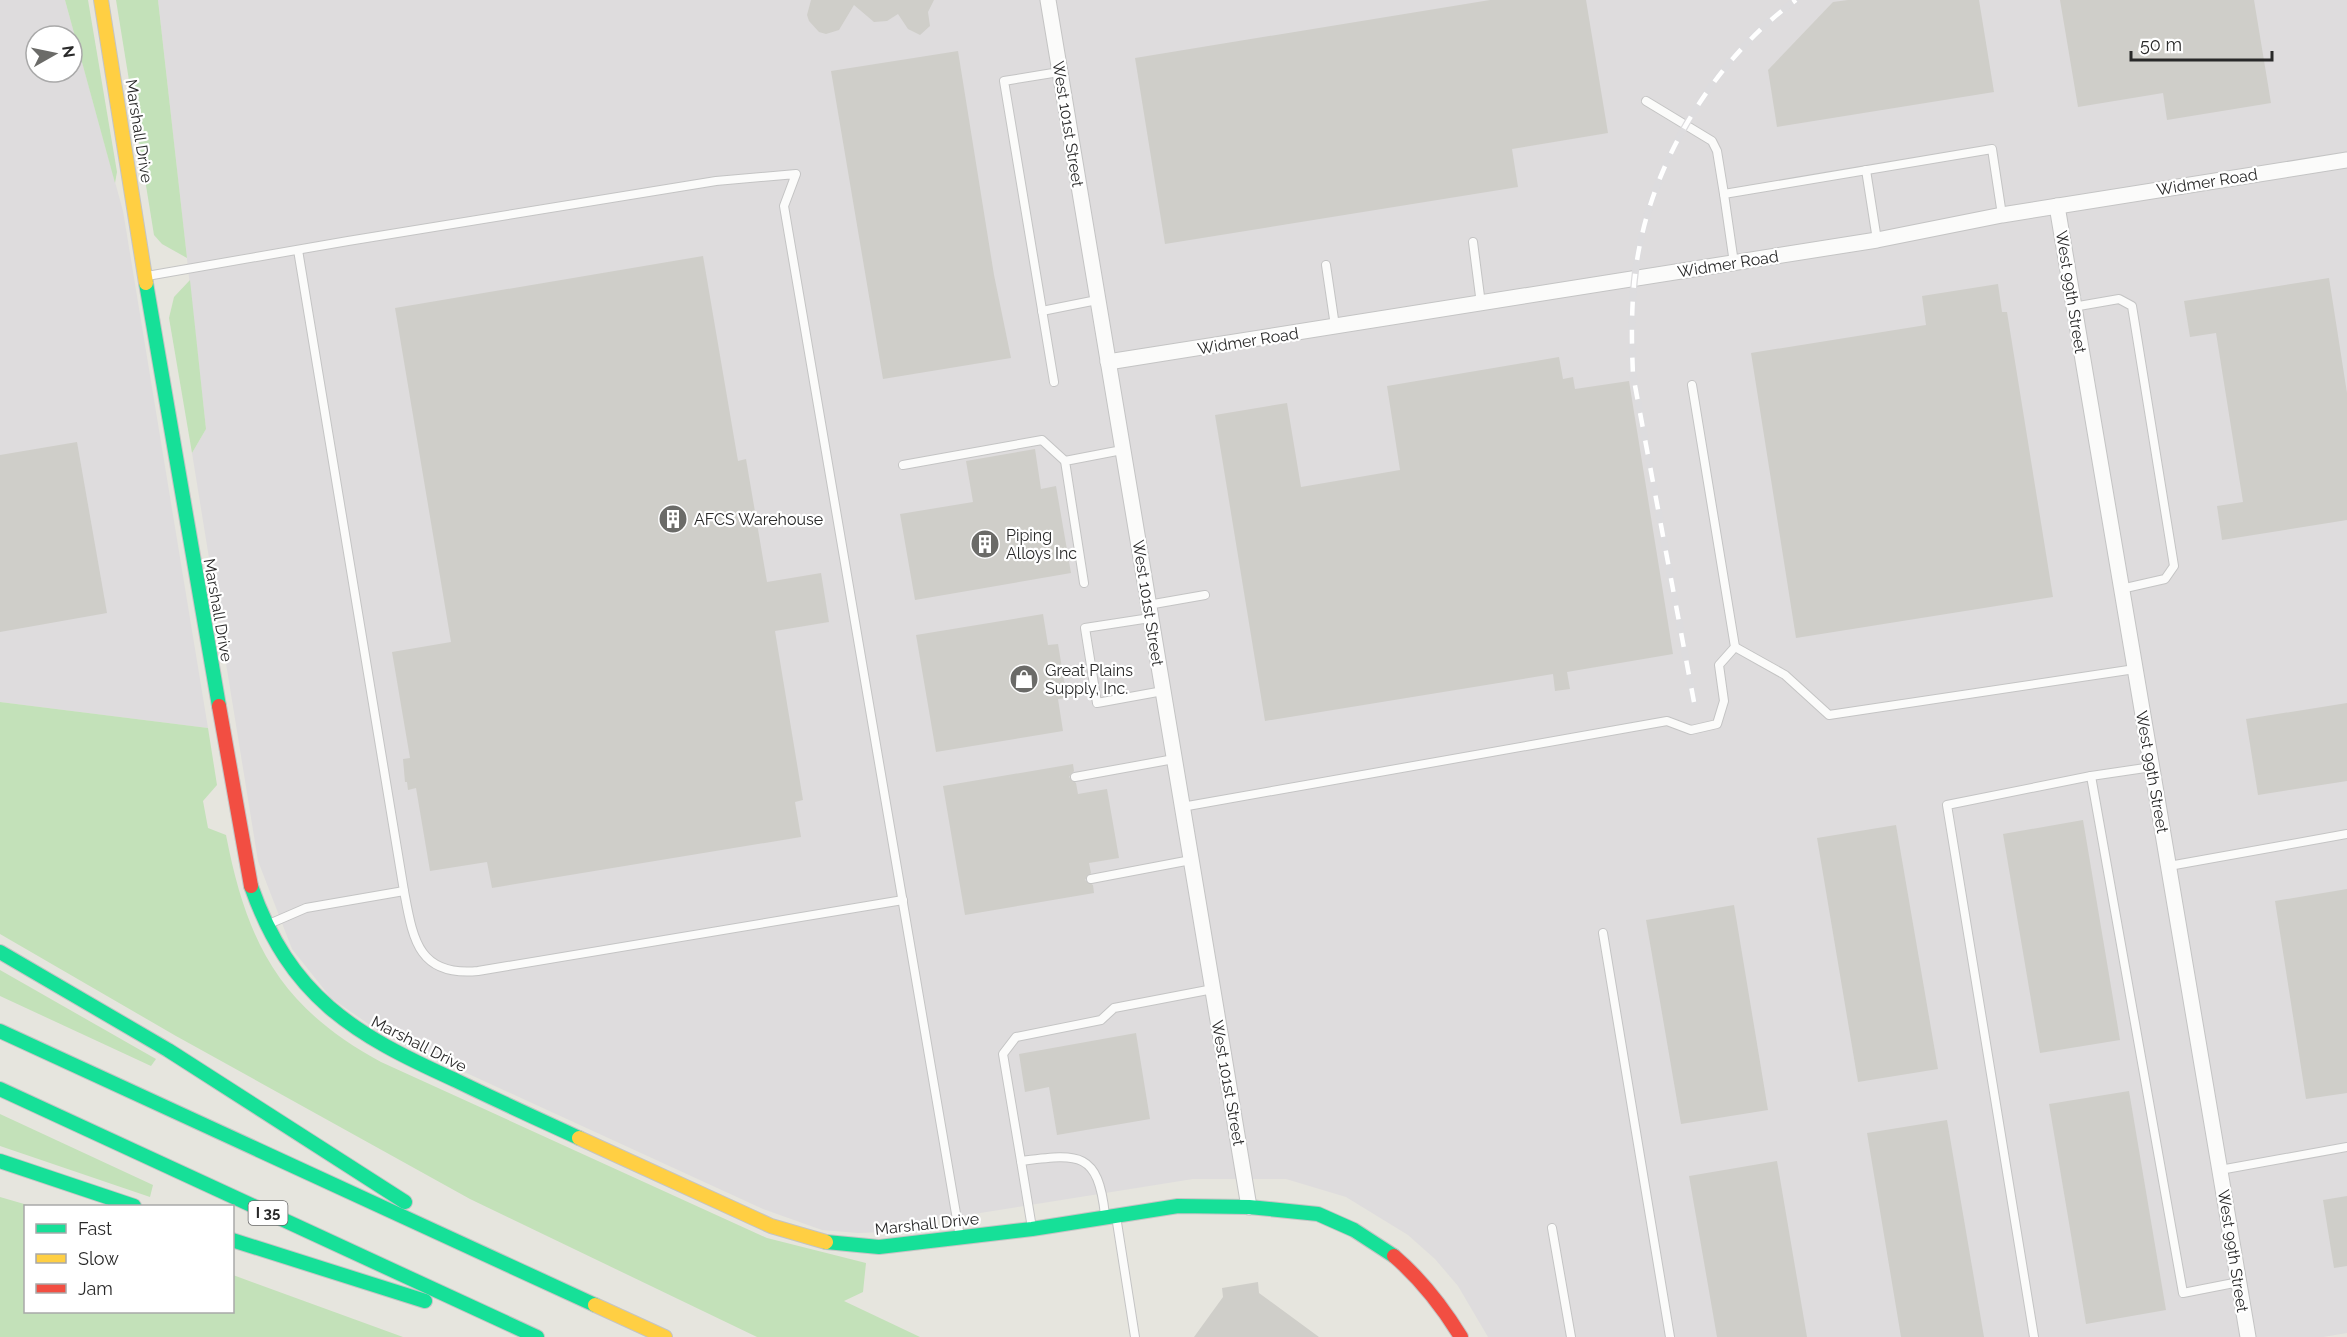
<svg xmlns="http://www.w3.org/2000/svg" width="2347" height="1337" font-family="Raleway,sans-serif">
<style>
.industrial{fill:#dedcdd;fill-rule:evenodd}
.green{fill:#c3e1b9}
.building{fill:#cfcec9}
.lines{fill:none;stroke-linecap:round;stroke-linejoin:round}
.lane-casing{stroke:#c4c4c4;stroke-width:10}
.street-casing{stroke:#c4c4c4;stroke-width:17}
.fast-casing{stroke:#c4c4c4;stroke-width:16}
.slow-casing{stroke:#c4c4c4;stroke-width:16}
.jam-casing{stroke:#c4c4c4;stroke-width:16}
.lane{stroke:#fbfbfa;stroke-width:8}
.street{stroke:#fbfbfa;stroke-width:15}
.fast{stroke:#16e098;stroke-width:14}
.slow{stroke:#ffcf43;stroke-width:14}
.jam{stroke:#f24e42;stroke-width:14}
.rail-casing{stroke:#dddcde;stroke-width:7}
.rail{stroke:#fff;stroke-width:4.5;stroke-dasharray:14;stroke-linecap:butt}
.labels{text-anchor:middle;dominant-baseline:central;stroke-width:4.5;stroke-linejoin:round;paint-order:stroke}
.shield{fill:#fff;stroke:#696969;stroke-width:1.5}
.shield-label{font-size:15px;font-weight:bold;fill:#292929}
.street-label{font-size:16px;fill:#292929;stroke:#fff}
.poi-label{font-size:16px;fill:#292929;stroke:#fff;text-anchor:start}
</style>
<rect width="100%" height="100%" fill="#e6e5de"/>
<g class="industrial">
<path d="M0,0H65L123,211L208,728L0,702ZM36,36H72V72H36Z"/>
<polygon points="158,0 2347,0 2347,1333 2323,1337 1488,1337 1458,1286 1435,1259 1408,1235 1346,1197 1286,1179 1193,1179 936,1220 923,1228 909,1231 858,1233 822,1230 763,1209 386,1036 331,998 292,949 258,861 192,453 206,429"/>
</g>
<g class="green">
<polygon points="65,0 88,0 117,172 115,183"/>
<polygon points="116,0 158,0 187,258 162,244 154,235"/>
<polygon points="190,280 206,429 192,453 169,318 174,297"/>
<path d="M0,702L208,728L217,785L203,801L208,828L226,835C247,944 281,1008 381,1062L767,1238L866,1263L863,1292L844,1301L920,1337H757L470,1199L176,1036L0,934Z"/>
<polygon points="0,970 156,1059 151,1066 0,996"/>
<polygon points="0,1114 153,1185 150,1197 0,1146"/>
<polygon points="0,1197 31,1206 26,1206 26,1312 232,1312 233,1275 403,1337 0,1337"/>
</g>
<g class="building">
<polygon points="811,0 934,0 928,12 930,26 920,35 908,29 898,14 887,21 874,22 854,5 839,30 826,34 819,32 809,21 807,15"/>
<polygon points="1490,0 1586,0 1608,133 1512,149 1518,187 1165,244 1135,58"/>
<polygon points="1848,0 1979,0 1994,92 1777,127 1768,70 1833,2"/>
<polygon points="2060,0 2254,0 2271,103 2167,120 2163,93 2078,107"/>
<polygon points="958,51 994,275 1011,358 883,379 831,71"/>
<polygon points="703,256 738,461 746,459 767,582 821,573 829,622 775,631 803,800 795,802 801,837 492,888 487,862 430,871 416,788 408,790 407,782 405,782 403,759 410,758 392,652 451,642 395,308"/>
<polygon points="2329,278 2347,393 2347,520 2222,540 2217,506 2243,502 2216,333 2190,337 2184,301"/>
<polygon points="1998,284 2002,312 2007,312 2053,597 1796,638 1751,353 1926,325 1922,296"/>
<polygon points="1559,357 1563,379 1573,377 1575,389 1629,381 1673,654 1567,672 1570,689 1555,691 1553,674 1265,721 1215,415 1287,403 1301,487 1400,470 1387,386"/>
<polygon points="77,442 107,613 0,632 0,455"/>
<polygon points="1035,449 1041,489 1056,486 1071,573 915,600 900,514 973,502 966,461"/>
<polygon points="1043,614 1048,645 1058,644 1067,698 1058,699 1063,731 936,752 916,635"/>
<polygon points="2347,703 2347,781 2258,795 2246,719"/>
<polygon points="1073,764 1074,771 1069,777 1076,783 1078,794 1107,789 1119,858 1089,863 1091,873 1085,880 1093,885 1094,893 965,915 943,786"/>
<polygon points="2083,820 2120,1040 2040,1053 2003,834"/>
<polygon points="1896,825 1938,1069 1858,1082 1817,838"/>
<polygon points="2347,889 2347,1093 2306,1099 2275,901"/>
<polygon points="1734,905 1768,1110 1681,1124 1646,920"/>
<polygon points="1136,1033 1150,1119 1057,1135 1049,1087 1025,1092 1019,1054"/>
<polygon points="2129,1091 2166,1310 2086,1324 2049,1104"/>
<polygon points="1947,1120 1984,1337 1901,1337 1867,1133"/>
<polygon points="1777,1161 1807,1337 1717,1337 1689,1176"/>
<polygon points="2347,1196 2347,1266 2334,1268 2323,1200"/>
<polygon points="1258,1282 1259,1293 1319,1337 1194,1337 1223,1297 1222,1288"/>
</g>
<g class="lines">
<g class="lane-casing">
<g id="lane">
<polyline points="1646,101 1712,141 1717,151 1724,194"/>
<polyline points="1866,170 1877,240"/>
<polyline points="1473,242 1481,304"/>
<path d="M298,250L404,891C413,939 418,977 478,971L903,900"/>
<polyline points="1734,263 1724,194 1992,149 2002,215"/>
<polyline points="1326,265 1335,326"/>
<polyline points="147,276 348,241 716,181 796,174 784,206 960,1237"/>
<polyline points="2073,307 2119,299 2132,306 2174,566 2165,579 2121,589"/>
<polyline points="1042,311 1097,300"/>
<polyline points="1054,382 1004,81 1059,72"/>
<polyline points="903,465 1042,440 1065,461"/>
<polyline points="1084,583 1065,461 1122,450"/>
<polyline points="1148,605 1205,595"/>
<polyline points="1150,618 1085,628 1097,703 1163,691"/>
<polyline points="1735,647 1785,675 1829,715 2135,669"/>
<polyline points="2091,776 2183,1293 2239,1282"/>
<polyline points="1075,777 1174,759"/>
<polyline points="1182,807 1667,721 1691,730 1717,724 1724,701 1719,665 1735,647 1692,385"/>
<polyline points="2169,866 2347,834"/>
<polyline points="1091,879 1191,860"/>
<polyline points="269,924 306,908 404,891"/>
<polyline points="1603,933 1670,1337"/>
<polyline points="1021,1161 1003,1054 1016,1037 1101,1020 1114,1008 1213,989"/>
<polyline points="2220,1170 2347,1147"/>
<polyline points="1116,1216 1135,1337"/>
<path d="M1032,1228L1021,1161C1078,1154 1098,1150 1105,1215"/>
<polyline points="1552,1228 1571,1337"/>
<polyline points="2034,1337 1947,805 2091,776 2152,767"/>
</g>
</g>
<g class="street-casing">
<g id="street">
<polyline points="1048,0 1249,1207"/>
<polyline points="2057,206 2248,1337"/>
<polyline points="1108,362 1877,240 2002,215 2347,160"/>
</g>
</g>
<g class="fast-casing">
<g id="fast">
<polyline points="146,283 219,706"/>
<path d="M251,886C290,997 353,1034 455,1080C496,1100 538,1119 579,1138"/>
<polyline points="0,952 168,1050 405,1202"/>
<polyline points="0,1031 595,1305"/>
<polyline points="0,1089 537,1337"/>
<polyline points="0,1161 134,1206"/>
<polyline points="232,1240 425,1301"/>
<polyline points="826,1242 879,1247 1032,1229 1178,1206 1249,1207 1318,1214 1354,1230 1394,1256"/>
</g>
</g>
<g class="slow-casing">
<g id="slow">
<polyline points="101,0 146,283"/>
<polyline points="579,1138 771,1226 826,1242"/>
<polyline points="595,1305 665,1337"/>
</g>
</g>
<g class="jam-casing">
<g id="jam">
<polyline points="219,706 251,886"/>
<path d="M1394,1256C1422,1280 1442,1306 1461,1337"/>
</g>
</g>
<use href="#lane" class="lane"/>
<use href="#street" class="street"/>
<use href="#fast" class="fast"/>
<use href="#slow" class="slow"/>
<use href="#jam" class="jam"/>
<g class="rail-casing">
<path id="rail" d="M1694,702L1633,375C1631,331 1631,287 1640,244C1659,150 1720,55 1796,0"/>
</g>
<use href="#rail" class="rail"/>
</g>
<defs>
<g id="building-disc" transform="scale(1.5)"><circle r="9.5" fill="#6b6b68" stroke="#fff"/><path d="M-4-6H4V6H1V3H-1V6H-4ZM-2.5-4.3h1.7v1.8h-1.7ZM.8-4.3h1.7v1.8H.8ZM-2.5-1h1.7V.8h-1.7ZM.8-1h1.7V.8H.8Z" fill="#fff"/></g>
<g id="shop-disc" transform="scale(1.5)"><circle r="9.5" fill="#6b6b68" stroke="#fff"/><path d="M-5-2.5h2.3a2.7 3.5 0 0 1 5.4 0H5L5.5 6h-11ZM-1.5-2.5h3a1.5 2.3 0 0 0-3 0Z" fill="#fff"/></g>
</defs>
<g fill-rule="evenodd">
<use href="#building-disc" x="673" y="519"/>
<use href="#building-disc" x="985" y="544"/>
<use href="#shop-disc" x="1024" y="679"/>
</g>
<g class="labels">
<rect class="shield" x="248.5" y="1201" width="39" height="24" rx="4.5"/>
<g class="shield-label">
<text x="268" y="1213">I 35</text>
</g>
<g class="street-label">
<text transform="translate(1068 124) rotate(81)">West 101st Street</text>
<text transform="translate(139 131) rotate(81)">Marshall Drive</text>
<text transform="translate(2207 182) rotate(-9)">Widmer Road</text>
<text transform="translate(1728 264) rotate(-9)">Widmer Road</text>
<text transform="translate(2071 292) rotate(81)">West 99th Street</text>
<text transform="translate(1248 341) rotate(-9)">Widmer Road</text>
<text transform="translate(1148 603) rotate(81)">West 101st Street</text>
<text transform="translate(218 610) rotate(80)">Marshall Drive</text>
<text transform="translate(2152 772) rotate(80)">West 99th Street</text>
<text transform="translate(419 1044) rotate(27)">Marshall Drive</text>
<text transform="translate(1228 1083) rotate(80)">West 101st Street</text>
<text transform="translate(927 1224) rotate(-6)">Marshall Drive</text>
<text transform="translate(2233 1251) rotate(81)">West 99th Street</text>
</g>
<g class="poi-label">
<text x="694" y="519">AFCS Warehouse</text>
<text x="1006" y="535">Piping<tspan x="1006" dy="18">Alloys Inc</tspan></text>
<text x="1045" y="670">Great Plains<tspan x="1045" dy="18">Supply, Inc.</tspan></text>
</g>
</g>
<rect x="24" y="1205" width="210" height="108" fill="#ffffff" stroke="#a9a9a9" stroke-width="1.5"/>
<rect x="36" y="1224" width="30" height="9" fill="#16e098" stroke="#a9a9a9" stroke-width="1.5"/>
<text x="78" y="1235" font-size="18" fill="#292929">Fast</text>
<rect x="36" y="1254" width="30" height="9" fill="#ffcf43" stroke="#a9a9a9" stroke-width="1.5"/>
<text x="78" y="1265" font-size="18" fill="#292929">Slow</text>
<rect x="36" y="1284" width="30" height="9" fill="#f24e42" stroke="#a9a9a9" stroke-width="1.5"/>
<text x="78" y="1295" font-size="18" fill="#292929">Jam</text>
<g transform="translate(54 54) rotate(81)"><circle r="28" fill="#ffffff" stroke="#a9a9a9" stroke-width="1.5"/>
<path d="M0-4.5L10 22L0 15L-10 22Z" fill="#6b6b68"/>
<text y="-9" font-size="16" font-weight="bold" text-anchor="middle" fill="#292929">N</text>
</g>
<path d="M2131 51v9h141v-9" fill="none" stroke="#292929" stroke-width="3"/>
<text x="2140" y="51" font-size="18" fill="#292929" stroke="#ffffff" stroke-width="4.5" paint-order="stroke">50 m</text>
</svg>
